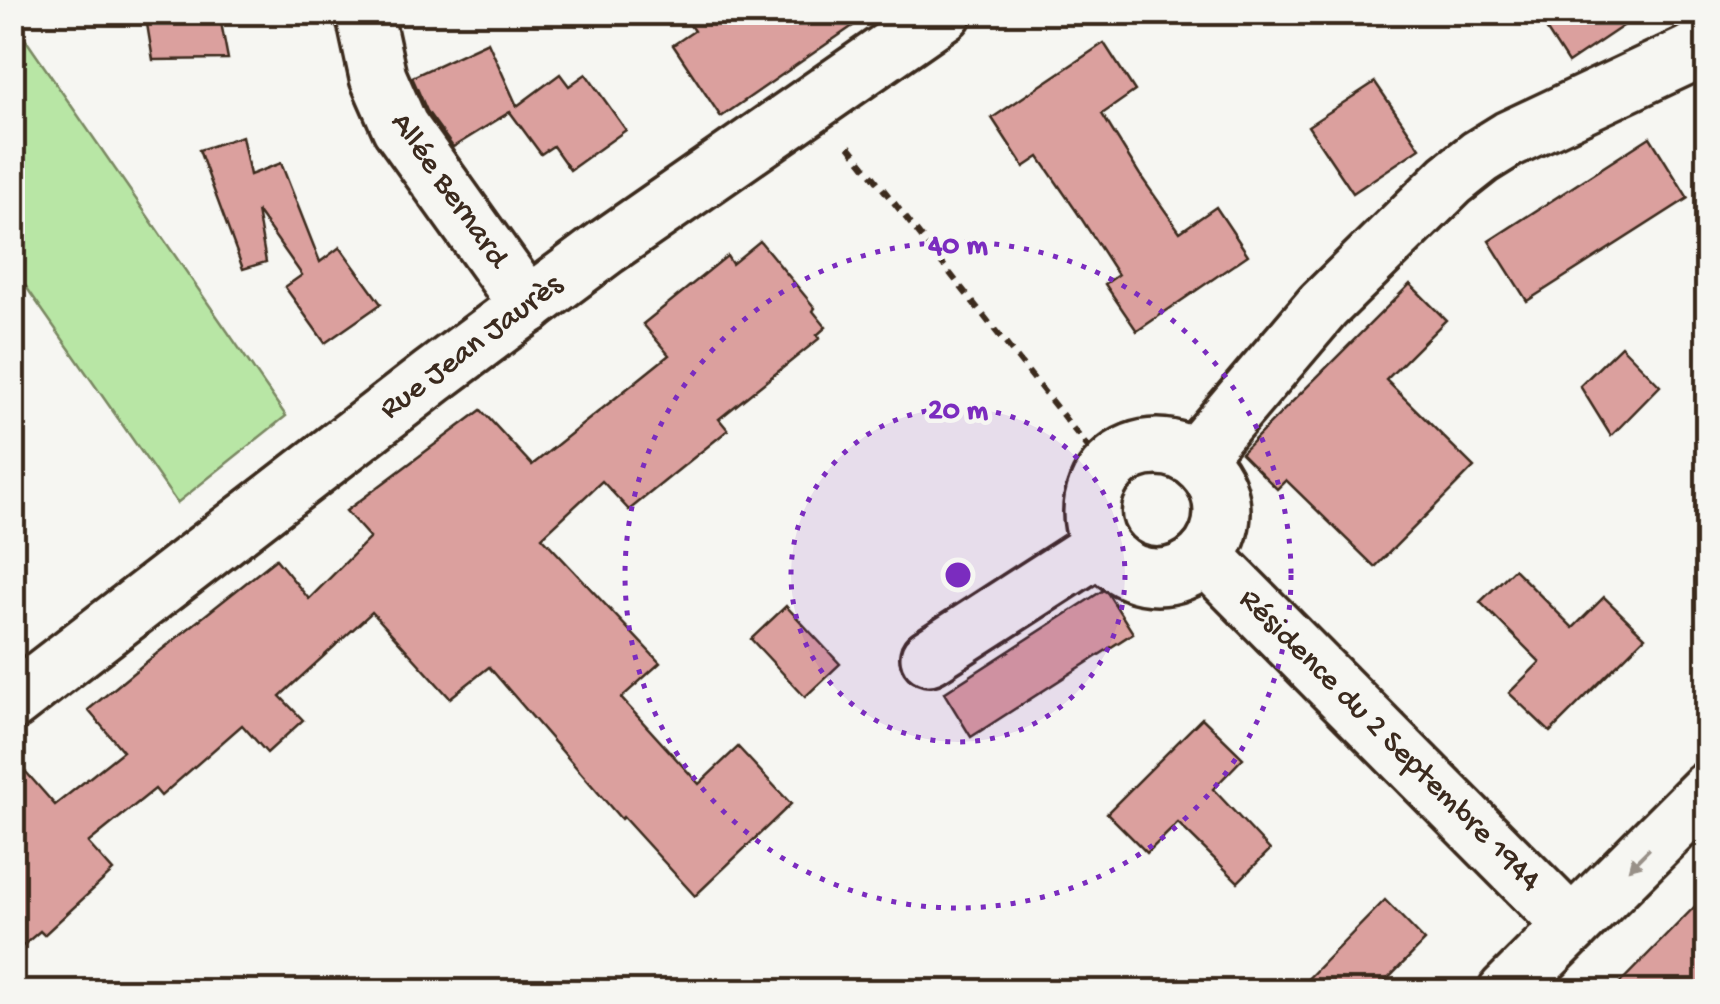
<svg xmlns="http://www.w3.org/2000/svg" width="1720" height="1004" font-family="'Gochi Hand',sans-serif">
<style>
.green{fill:#b8e6a5;stroke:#7a8862;stroke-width:2.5}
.building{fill:#dba09e;stroke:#3b2a1e;stroke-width:2.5}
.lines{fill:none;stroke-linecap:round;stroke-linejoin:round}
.minor-casing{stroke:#3b2a1e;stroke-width:62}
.path{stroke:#3b2a1e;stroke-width:6;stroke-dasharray:10 8;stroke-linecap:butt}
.minor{stroke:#f6f6f2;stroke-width:55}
.oneway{fill:#989088}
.ring{fill:none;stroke:#7b2cbf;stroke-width:5;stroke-dasharray:5 10}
.labels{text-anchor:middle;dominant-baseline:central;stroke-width:9;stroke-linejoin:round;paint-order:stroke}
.street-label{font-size:32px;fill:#3b2a1e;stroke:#f6f6f2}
.centre{fill:#7b2cbf;stroke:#f6f6f2;stroke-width:5}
.ring-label{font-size:30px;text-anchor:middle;font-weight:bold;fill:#7b2cbf;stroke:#f6f6f2;stroke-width:9;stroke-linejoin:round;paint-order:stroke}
</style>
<rect width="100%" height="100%" fill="#f6f6f2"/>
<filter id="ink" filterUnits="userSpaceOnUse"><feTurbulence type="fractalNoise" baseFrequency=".01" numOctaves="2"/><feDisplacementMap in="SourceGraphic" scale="20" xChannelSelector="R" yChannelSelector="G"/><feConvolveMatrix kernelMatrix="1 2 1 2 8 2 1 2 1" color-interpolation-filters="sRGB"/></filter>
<g filter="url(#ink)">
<polygon class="green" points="12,20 286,416 177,503 13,268"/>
<g class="building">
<polygon points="145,12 219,12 228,59 153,60"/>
<polygon points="681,12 873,12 721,117 673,45 694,31"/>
<polygon points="1535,12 1644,12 1568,63"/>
<polygon points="488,42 517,106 560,74 569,86 586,74 626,130 570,170 553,146 541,154 510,112 453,147 427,111 412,77"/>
<polygon points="1104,43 1135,91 1102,114 1140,175 1180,232 1216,207 1248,255 1137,331 1105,284 1118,275 1079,215 1039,157 1024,167 992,118"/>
<polygon points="1375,82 1420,148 1353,193 1308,126"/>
<polygon points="242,136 250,175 281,163 320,262 340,247 381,304 325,343 285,287 302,275 257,211 266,262 243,269 199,150"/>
<polygon points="1650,137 1688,198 1527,301 1489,241"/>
<polygon points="760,241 815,308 813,311 826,327 817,335 820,338 719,419 728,430 629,510 602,481 542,537 660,663 621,698 699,784 738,747 791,804 695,896 623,817 621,819 489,667 450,698 372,612 280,696 303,720 267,753 242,725 161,796 155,789 88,843 113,871 44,935 40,931 12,955 12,756 55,805 123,751 88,710 150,659 276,559 309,599 370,538 346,511 481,410 532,465 669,355 643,324 727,256 732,264"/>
<polygon points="1410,284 1446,320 1386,380 1474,467 1375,567 1286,480 1277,489 1241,453"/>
<polygon points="1621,346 1660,386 1611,436 1580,386"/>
<polygon points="1514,569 1573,628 1604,597 1645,637 1550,732 1509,693 1540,662 1480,602"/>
<polygon points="1105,589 1133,633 971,737 944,693"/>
<polygon points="786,606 840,664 805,697 751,639"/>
<polygon points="1202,718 1243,758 1213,789 1270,850 1238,882 1178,823 1147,853 1107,813"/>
<polygon points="1708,893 1708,992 1611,992"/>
<polygon points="1385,900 1425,941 1375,992 1295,992"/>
</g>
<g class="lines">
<g class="minor-casing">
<g id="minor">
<polyline points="364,12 378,77 400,127 528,306"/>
<circle cx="1157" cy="512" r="65"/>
<polyline points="1194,458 1323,306 1451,180 1480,157 1509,139 1688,55 1708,43"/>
<polyline points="1205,556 1572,926"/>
<polyline points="929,657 1101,546"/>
<polyline points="12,702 432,377 606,247 944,12"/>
<polyline points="1506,992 1708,790"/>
</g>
</g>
<polyline class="path" points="849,146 1106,470"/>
<use href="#minor" class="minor"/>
</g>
<defs><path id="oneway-solid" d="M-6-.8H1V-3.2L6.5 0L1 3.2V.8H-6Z" transform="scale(2.5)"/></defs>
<use class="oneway" href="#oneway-solid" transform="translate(1639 859) rotate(135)"/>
</g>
<circle cx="958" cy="575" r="167" fill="#7b2cbf" fill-opacity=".12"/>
<g class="ring">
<circle cx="958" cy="575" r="167"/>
<circle cx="958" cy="575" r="333"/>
</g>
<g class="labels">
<g class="street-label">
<text transform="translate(448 191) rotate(55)">Allée Bernard</text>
<text transform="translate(472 348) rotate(-37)">Rue Jean Jaurès</text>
<text transform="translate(1389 741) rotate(45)">Résidence du 2 Septembre 1944</text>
</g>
</g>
<circle cx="958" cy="575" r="15" class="centre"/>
<g class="ring-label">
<text x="958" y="253">40 m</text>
<text x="958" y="418">20 m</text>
</g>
<rect width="1720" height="1004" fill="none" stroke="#f6f6f2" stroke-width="50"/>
<rect x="25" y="25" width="1670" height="954" fill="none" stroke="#3b2a1e" stroke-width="4" filter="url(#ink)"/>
</svg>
